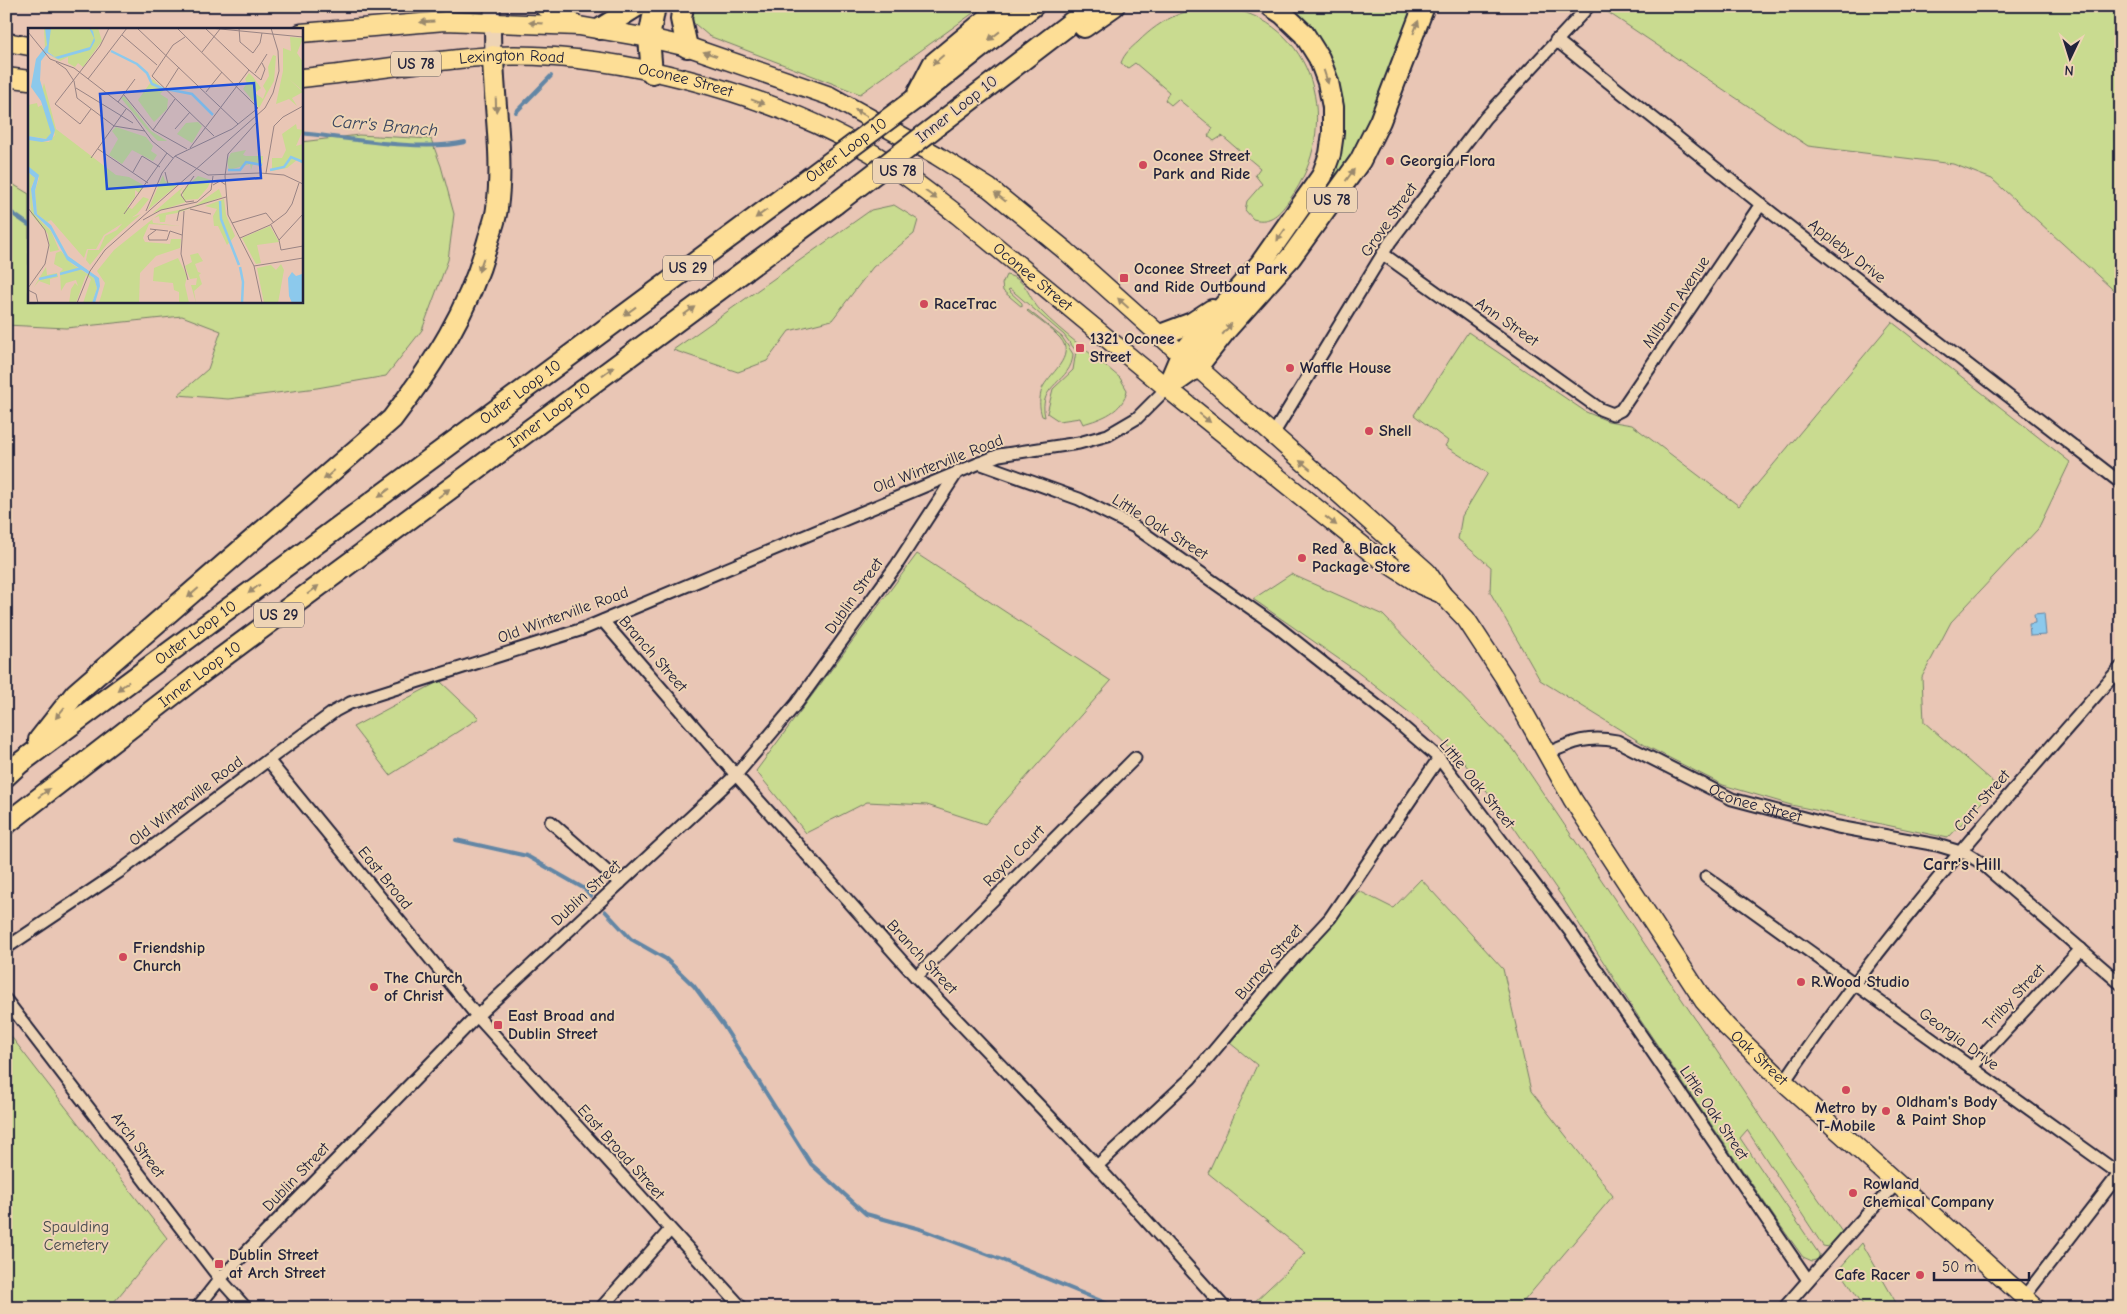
<svg xmlns="http://www.w3.org/2000/svg" width="2127" height="1314" font-family="'Comic Neue',sans-serif">
<style>
.green{fill:#c9db90;stroke:#767e66}
.water{fill:#8cc9ec;stroke:#6286a5}
.lines{fill:none;stroke-linecap:round;stroke-linejoin:round}
.stream{stroke:#6286a5;stroke-width:4}
.minor-casing{stroke:#22223b;stroke-width:15}
.secondary-casing{stroke:#22223b;stroke-width:19}
.primary-casing{stroke:#22223b;stroke-width:21}
.trunk-casing{stroke:#22223b;stroke-width:21}
.motorway-casing{stroke:#22223b;stroke-width:24}
.minor{stroke:#eed4b5;stroke-width:11}
.secondary{stroke:#eed4b5;stroke-width:15}
.primary{stroke:#fdde96;stroke-width:18}
.trunk{stroke:#fdde96;stroke-width:18}
.motorway{stroke:#fdde96;stroke-width:20}
.motorway-bridge-casing{stroke:#22223b;stroke-width:24;stroke-linecap:butt}
.motorway-bridge{stroke:#fdde96;stroke-width:20}
.oneway{fill:#9a896d}
.poi-dot{fill:#d1495b;stroke:#eed4b5;stroke-width:2}
.labels{text-anchor:middle;dominant-baseline:central;stroke-width:4;stroke-linejoin:round;paint-order:stroke}
.shield{fill:#eed4b5;stroke:#5f5760;stroke-width:1}
.shield-label{font-size:15px;font-weight:bold;fill:#22223b}
.street-label{font-size:16px;fill:#22223b;stroke:#eed4b5}
.poi-label{font-size:16px;font-weight:bold;fill:#22223b;stroke:#eed4b5;text-anchor:start}
.park-label{font-size:16px;fill:#43474c;stroke:#eed4b5}
.water-label{font-size:18px;font-style:italic;fill:#37435e;stroke:#eed4b5}
.neighbourhood-label{font-size:18px;font-weight:bold;fill:#22223b;stroke:#eed4b5}
.inset-river{fill:none;stroke:#8cc9ec;stroke-width:2.5}
.inset-road{fill:none;stroke:#998484;stroke-width:1}
.view{fill:#1d4ed8;fill-opacity:0.15;stroke:#1d4ed8;stroke-width:2.5}
.inset-edge{fill:none;stroke:#22223b;stroke-width:2.5}
</style>
<rect width="100%" height="100%" fill="#e9c6b5"/>
<filter id="ink" filterUnits="userSpaceOnUse"><feTurbulence type="fractalNoise" baseFrequency=".02" numOctaves="2"/><feDisplacementMap in="SourceGraphic" scale="10" xChannelSelector="R" yChannelSelector="G"/><feConvolveMatrix kernelMatrix="1 2 1 2 8 2 1 2 1" color-interpolation-filters="sRGB"/></filter>
<g filter="url(#ink)">
<g class="green">
<polygon points="692,6 983,6 860,94 709,36 689,19"/>
<polygon points="1280,6 1419,6 1374,120 1333,191 1325,187 1340,99"/>
<polygon points="1606,6 2121,6 2121,297 1992,179 1953,164 1808,146 1603,9"/>
<path d="M1221,7C1317,19 1342,128 1290,199C1280,213 1271,224 1253,219L1245,210L1247,201L1262,184L1255,175L1260,168L1222,136L1214,141L1208,136L1213,128L1178,99L1171,105L1165,100L1169,92L1135,63L1128,68L1121,63C1124,54 1131,48 1138,42C1162,18 1187,7 1221,7Z"/>
<polygon points="359,135 431,139 441,166 454,214 448,260 422,330 386,376 317,388 228,399 178,395 208,369 221,331 182,316 66,328 6,325 6,180 29,194 29,301 301,301 301,142"/>
<polygon points="894,205 918,220 914,234 873,267 832,320 789,331 767,361 738,372 673,350 871,210"/>
<path d="M1006,275C1027,278 1028,298 1040,310C1064,335 1094,355 1120,378L1127,390C1124,411 1101,419 1083,424L1080,418L1059,421L1047,413L1053,389L1073,370L1076,351L1064,335L1015,293L1010,289L1008,290L1022,303V307L1003,291L1002,284Z"/>
<path d="M1028,310L1062,337L1073,354C1072,383 1037,383 1045,417L1042,416C1039,407 1039,398 1042,389C1048,374 1077,357 1060,338C1051,328 1037,319 1027,311Z"/>
<polygon points="1892,322 2070,462 2038,529 1951,622 1922,677 1924,722 1997,786 1948,838 1791,805 1723,785 1648,747 1540,680 1490,592 1491,567 1458,539 1462,516 1488,473 1445,446 1448,441 1414,415 1468,332 1586,412 1608,421 1632,425 1739,506"/>
<polygon points="917,554 1111,681 985,824 927,805 867,802 806,833 756,771"/>
<polygon points="1291,574 1383,615 1514,750 1778,1142 1842,1232 1828,1247 1823,1246 1747,1130 1740,1138 1819,1254 1819,1259 1812,1261 1803,1257 1777,1221 1641,1021 1562,897 1500,807 1460,758 1429,728 1356,671 1253,599"/>
<polygon points="440,681 479,718 390,775 353,727"/>
<polygon points="1421,879 1503,969 1531,1091 1613,1196 1518,1308 1251,1308 1250,1306 1306,1253 1208,1173 1257,1065 1230,1043 1359,891 1393,908"/>
<polygon points="6,1030 167,1238 109,1308 6,1308"/>
<polygon points="1862,1243 1899,1308 1865,1308 1839,1269"/>
</g>
<polygon class="water" points="2044,613 2046,635 2030,636 2029,624 2035,623 2034,614"/>
<g class="lines">
<g class="stream">
<polyline points="516,112 551,76"/>
<path d="M301,133C347,138 423,152 465,142"/>
<polyline points="6,209 29,225"/>
<polyline points="456,840 527,856 585,889 591,896"/>
<polyline points="605,911 631,939 666,959 694,986 723,1025 811,1164 866,1214 920,1229 1002,1260 1118,1308"/>
</g>
<g class="minor-casing">
<g id="minor">
<polyline points="1556,40 1773,214 2121,483"/>
<polyline points="1383,254 1600,409 1613,414 1621,410 1761,204"/>
<polyline points="1272,436 1390,242 1485,118 1589,6"/>
<polyline points="979,463 1079,499 1135,527 1275,625 1396,721 1439,758 1572,934 1808,1280"/>
<polyline points="603,621 736,775 916,977 1097,1166 1225,1308"/>
<path id="s1" d="M1546,754C1573,742 1588,735 1617,741L1732,799L1838,827L1937,845L1967,854L1980,862L2121,984"/>
<polyline points="268,760 477,1016 742,1308"/>
<polyline points="551,822 620,883"/>
<polyline points="1706,877 2121,1175"/>
<polyline points="6,948 119,872 268,760 335,711 350,703 583,629 999,455 1079,443 1108,435 1137,418 1167,388"/>
<polyline points="916,977 1135,758"/>
<polyline points="6,1000 220,1279 246,1308"/>
<polyline points="1971,1068 2081,949"/>
<path d="M1784,1082C1884,934 2003,801 2121,667"/>
<polyline points="1097,1166 1191,1078 1281,971 1330,918 1439,758"/>
<polyline points="2024,1297 2119,1174"/>
<polyline points="197,1308 220,1279 477,1016 736,775 797,703 896,566 958,471"/>
<polyline points="601,1308 670,1230"/>
<polyline points="1784,1308 1856,1226 1897,1183"/>
</g>
</g>
<g class="secondary-casing">
<polyline id="secondary" points="492,6 493,56"/>
</g>
<g class="primary-casing">
<g id="primary">
<path id="s2" d="M1197,367L1427,572L1442,594L1466,619L1504,677L1573,800L1704,1001L1727,1027L1784,1082L2036,1308"/>
<polyline points="1167,388 1373,554 1421,585 1442,594"/>
</g>
</g>
<g class="trunk-casing">
<g id="trunk">
<polyline points="543,6 572,22"/>
<polyline points="301,33 445,21 579,26 649,38 692,48 830,96 936,155 989,188 1066,251 1192,364"/>
<polyline points="6,42 29,46"/>
<polyline points="6,77 29,80"/>
<path id="s3" d="M301,78C365,72 429,60 493,56C612,51 768,92 870,152C901,170 930,194 959,216L1167,388"/>
</g>
</g>
<g class="motorway-casing">
<g id="motorway">
<polyline points="683,6 681,19 687,47"/>
<polyline points="1084,27 1114,6"/>
<polyline points="600,29 637,6"/>
<polyline points="652,73 649,38 655,6"/>
<polyline points="918,93 933,64 1003,6"/>
<polyline points="915,99 1033,6"/>
<polyline points="943,121 1093,6"/>
<polyline points="1160,335 1192,323 1212,310"/>
<polyline points="1167,388 1197,367 1226,330 1291,257 1360,161 1380,121 1424,6"/>
<polyline points="1167,388 1181,355 1261,263 1322,176 1330,154 1333,133 1333,107 1328,82 1319,58 1304,34 1283,14 1271,6"/>
<path d="M39,740L76,693L392,419C435,362 469,311 488,241C491,230 496,219 497,208C504,158 494,106 493,56"/>
<path id="s4" d="M6,776L20,763L800,185"/>
<path id="s5" d="M6,824L197,676L835,204"/>
</g>
</g>
<use href="#minor" class="minor"/>
<use href="#secondary" class="secondary"/>
<use href="#primary" class="primary"/>
<use href="#trunk" class="trunk"/>
<use href="#motorway" class="motorway"/>
<g class="motorway-bridge-casing">
<g id="motorway-bridge">
<path id="s6" d="M800,185L915,99"/>
<polyline points="835,204 943,121"/>
</g>
</g>
<use href="#motorway-bridge" class="motorway-bridge"/>
</g>
<defs><path id="oneway-solid" d="M-6-.8H1V-3.2L6.5 0L1 3.2V.8H-6Z" transform="scale(1.25)"/></defs>
<g class="oneway">
<use href="#oneway-solid" transform="translate(427 22) rotate(177)"/>
<use href="#oneway-solid" transform="translate(536 23) rotate(-176)"/>
<use href="#oneway-solid" transform="translate(1416 27) rotate(-69)"/>
<use href="#oneway-solid" transform="translate(994 36) rotate(142)"/>
<use href="#oneway-solid" transform="translate(710 54) rotate(-163)"/>
<use href="#oneway-solid" transform="translate(938 60) rotate(139)"/>
<use href="#oneway-solid" transform="translate(1326 77) rotate(72)"/>
<use href="#oneway-solid" transform="translate(758 102) rotate(20)"/>
<use href="#oneway-solid" transform="translate(496 105) rotate(88)"/>
<use href="#oneway-solid" transform="translate(861 113) rotate(-151)"/>
<use href="#oneway-solid" transform="translate(1350 175) rotate(-54)"/>
<use href="#oneway-solid" transform="translate(931 195) rotate(36)"/>
<use href="#oneway-solid" transform="translate(1000 197) rotate(-142)"/>
<use href="#oneway-solid" transform="translate(761 214) rotate(144)"/>
<use href="#oneway-solid" transform="translate(1281 235) rotate(125)"/>
<use href="#oneway-solid" transform="translate(481 265) rotate(110)"/>
<use href="#oneway-solid" transform="translate(1123 303) rotate(-138)"/>
<use href="#oneway-solid" transform="translate(630 311) rotate(144)"/>
<use href="#oneway-solid" transform="translate(689 311) rotate(-36)"/>
<use href="#oneway-solid" transform="translate(1227 329) rotate(-50)"/>
<use href="#oneway-solid" transform="translate(608 371) rotate(-36)"/>
<use href="#oneway-solid" transform="translate(1205 418) rotate(39)"/>
<use href="#oneway-solid" transform="translate(1305 465) rotate(-141)"/>
<use href="#oneway-solid" transform="translate(329 475) rotate(139)"/>
<use href="#oneway-solid" transform="translate(384 493) rotate(143)"/>
<use href="#oneway-solid" transform="translate(444 493) rotate(-37)"/>
<use href="#oneway-solid" transform="translate(1331 521) rotate(38)"/>
<use href="#oneway-solid" transform="translate(254 589) rotate(143)"/>
<use href="#oneway-solid" transform="translate(313 590) rotate(-37)"/>
<use href="#oneway-solid" transform="translate(193 593) rotate(139)"/>
<use href="#oneway-solid" transform="translate(123 686) rotate(143)"/>
<use href="#oneway-solid" transform="translate(60 713) rotate(129)"/>
<use href="#oneway-solid" transform="translate(44 793) rotate(-37)"/>
</g>
</g>
<g class="poi-dot">
<circle cx="1390" cy="161" r="5"/>
<circle cx="1143" cy="165" r="5"/>
<rect x="1119" y="273" width="10" height="10" rx="2.5"/>
<circle cx="924" cy="304" r="5"/>
<rect x="1075" y="343" width="10" height="10" rx="2.5"/>
<circle cx="1290" cy="368" r="5"/>
<circle cx="1369" cy="431" r="5"/>
<circle cx="1302" cy="558" r="5"/>
<circle cx="123" cy="957" r="5"/>
<circle cx="1801" cy="982" r="5"/>
<circle cx="374" cy="987" r="5"/>
<rect x="493" y="1020" width="10" height="10" rx="2.5"/>
<circle cx="1846" cy="1090" r="5"/>
<circle cx="1886" cy="1111" r="5"/>
<circle cx="1853" cy="1193" r="5"/>
<rect x="214" y="1259" width="10" height="10" rx="2.5"/>
<circle cx="1920" cy="1275" r="5"/>
</g>
<g class="labels">
<g class="shield">
<rect x="391" y="51.5" width="50" height="25" rx="4"/>
<rect x="873" y="158.5" width="50" height="25" rx="4"/>
<rect x="1307" y="187.5" width="50" height="25" rx="4"/>
<rect x="663" y="255.5" width="50" height="25" rx="4"/>
<rect x="254" y="602.5" width="50" height="25" rx="4"/>
</g>
<g class="shield-label">
<text x="416" y="64">US 78</text>
<text x="898" y="171">US 78</text>
<text x="1332" y="200">US 78</text>
<text x="688" y="268">US 29</text>
<text x="279" y="615">US 29</text>
</g>
<g class="street-label">
<text stroke="none"><textPath href="#s3" startOffset="212">Lexington Road</textPath></text>
<text stroke="none"><textPath href="#s3" startOffset="388">Oconee Street</textPath></text>
<text transform="translate(957 109) rotate(-38)">Inner Loop 10</text>
<text stroke="none"><textPath href="#s6" startOffset="58">Outer Loop 10</textPath></text>
<text transform="translate(1389 220) rotate(-55)">Grove Street</text>
<text transform="translate(1847 251) rotate(38)">Appleby Drive</text>
<text stroke="none"><textPath href="#s3" startOffset="792">Oconee Street</textPath></text>
<text transform="translate(1676 302) rotate(-56)">Milburn Avenue</text>
<text transform="translate(1507 322) rotate(35)">Ann Street</text>
<text stroke="none"><textPath href="#s4" startOffset="642">Outer Loop 10</textPath></text>
<text stroke="none"><textPath href="#s5" startOffset="680">Inner Loop 10</textPath></text>
<text transform="translate(938 464) rotate(-21)">Old Winterville Road</text>
<text transform="translate(1160 527) rotate(32)">Little Oak Street</text>
<text transform="translate(854 596) rotate(-55)">Dublin Street</text>
<text transform="translate(563 615) rotate(-20)">Old Winterville Road</text>
<text stroke="none"><textPath href="#s4" startOffset="238">Outer Loop 10</textPath></text>
<text transform="translate(653 654) rotate(49)">Branch Street</text>
<text stroke="none"><textPath href="#s5" startOffset="245">Inner Loop 10</textPath></text>
<text transform="translate(1477 784) rotate(51)">Little Oak Street</text>
<text transform="translate(186 801) rotate(-37)">Old Winterville Road</text>
<text transform="translate(1982 801) rotate(-49)">Carr Street</text>
<text stroke="none"><textPath href="#s1" startOffset="226">Oconee Street</textPath></text>
<text transform="translate(1014 856) rotate(-45)">Royal Court</text>
<text transform="translate(385 878) rotate(51)">East Broad</text>
<text transform="translate(586 893) rotate(-43)">Dublin Street</text>
<text transform="translate(922 957) rotate(47)">Branch Street</text>
<text transform="translate(1269 962) rotate(-49)">Burney Street</text>
<text transform="translate(2014 997) rotate(-47)">Trilby Street</text>
<text transform="translate(1959 1039) rotate(36)">Georgia Drive</text>
<text stroke="none"><textPath href="#s2" startOffset="899">Oak Street</textPath></text>
<text transform="translate(1714 1113) rotate(56)">Little Oak Street</text>
<text transform="translate(138 1145) rotate(53)">Arch Street</text>
<text transform="translate(621 1152) rotate(48)">East Broad Street</text>
<text transform="translate(296 1177) rotate(-46)">Dublin Street</text>
</g>
<g class="poi-label">
<text x="1153" y="156">Oconee Street<tspan x="1153" dy="18">Park and Ride</tspan></text>
<text x="1400" y="161">Georgia Flora</text>
<text x="1134" y="269">Oconee Street at Park<tspan x="1134" dy="18">and Ride Outbound</tspan></text>
<text x="934" y="304">RaceTrac</text>
<text x="1090" y="339">1321 Oconee<tspan x="1090" dy="18">Street</tspan></text>
<text x="1300" y="368">Waffle House</text>
<text x="1379" y="431">Shell</text>
<text x="1312" y="549">Red &amp; Black<tspan x="1312" dy="18">Package Store</tspan></text>
<text x="133" y="948">Friendship<tspan x="133" dy="18">Church</tspan></text>
<text x="384" y="978">The Church<tspan x="384" dy="18">of Christ</tspan></text>
<text x="1811" y="982">R.Wood Studio</text>
<text x="508" y="1016">East Broad and<tspan x="508" dy="18">Dublin Street</tspan></text>
<text x="1896" y="1102">Oldham's Body<tspan x="1896" dy="18">&amp; Paint Shop</tspan></text>
<text x="1846" y="1108" text-anchor="middle">Metro by<tspan x="1846" dy="18">T-Mobile</tspan></text>
<text x="1863" y="1184">Rowland<tspan x="1863" dy="18">Chemical Company</tspan></text>
<text x="229" y="1255">Dublin Street<tspan x="229" dy="18">at Arch Street</tspan></text>
<text x="1910" y="1275" text-anchor="end">Cafe Racer</text>
</g>
<g class="park-label">
<text x="76" y="1227">Spaulding<tspan x="76" dy="18">Cemetery</tspan></text>
</g>
<g class="water-label">
<text transform="translate(385 126) rotate(5)">Carr's Branch</text>
</g>
<g class="neighbourhood-label">
<text x="1962" y="864">Carr's Hill</text>
</g>
</g>
<g transform="translate(28 28)">
<rect width="275" height="275" fill="#e9c6b5"/>
<path d="M16,0H70L74,13L55,39L50,35L47,39L40,35V29L32,33L18,25L28,30L17,21ZM262,9L275,10L269,25L275,34V63L261,51L275,64L264,70L269,78L261,71L248,76L255,43V20L263,23ZM245,27L248,28L246,53L231,80L215,61L219,55L217,51L221,45L225,49L233,60L227,65L235,71L238,63L235,58L241,48L240,39ZM125,51L136,62L132,66L140,71L139,81L126,94L110,72ZM16,55L28,101L88,147L101,149L117,158L111,165L107,162V169L99,179L104,181L115,169L121,171L109,186L76,207L68,221H59L56,230L23,192L19,194L9,186L7,163L11,150L0,138V112L21,114L27,107L14,63ZM96,68L123,103L139,113H130L120,103L93,70ZM9,75L10,79L14,77L23,99V105L19,111L0,108V77ZM170,94L174,98L164,115L149,106L158,95ZM268,96L269,101L275,102L268,118L275,116V136L269,132L259,140L244,143V130H254L258,122L254,106ZM88,99L118,109L125,118L123,123L129,127L125,133L104,122L94,136L81,127L90,111L84,103ZM218,122L215,127L218,128H235L234,138L225,136L223,142L222,136L201,142L199,133L203,125ZM0,144L7,150L3,160L5,180L10,190L23,203L31,222L22,224L20,206L3,186ZM135,147L137,153L149,157L120,182ZM170,148L183,152L180,159L170,171L156,172L154,163ZM156,158L152,164L158,174L125,185ZM191,161L194,169L149,185L138,187L137,194H132L131,188L124,191L125,195L153,198L121,196L115,210L117,214L142,216L143,211H153L152,220L128,228L112,245L111,275H71L77,255L69,243L86,222L131,186L165,179ZM196,171L198,187L207,208L199,217L190,198H186L185,188L189,181L177,178ZM113,186L79,216L62,237L58,232L60,222H71L77,208L89,202L97,192ZM242,198L251,214L229,217L233,235L228,236L214,210ZM33,223L44,236L66,250L69,260L64,275H55L63,251L58,247L48,275H41L43,261L47,255L50,258L48,252L38,255L33,263L32,244L35,241L26,236L28,225ZM170,225L175,233L167,236L170,244L173,245L171,247L174,256L166,263L168,275L163,257H168L169,250L162,251L157,238L164,234L162,227ZM150,230L159,248L157,257L161,275H151V264L146,262L145,255L125,253L126,240ZM253,236L256,242L250,275H236L229,240L243,237L248,242ZM18,239L19,247L29,245L30,249L22,251V257L11,253L6,259Z" fill="#c9db90"/>
<path d="M17,0H23L20,24L27,29L62,19L66,10L61,0L65,3L67,13L62,22L30,31L19,25L13,33L12,52L27,102L24,112L14,114L0,112V108L18,111L23,105L13,73L3,59L8,31L19,17ZM0,138L11,147L7,163L9,186L23,197L40,228L71,250L72,258L67,275H64L69,260L66,250L39,232L22,201L6,186L3,161L7,150L0,144ZM264,244L268,248L274,246L275,275H264L261,268L260,250Z" fill="#8cc9ec"/>
<path class="inset-river" d="M83,23L109,36L119,45L124,56L136,61M138,61L164,66L185,87M200,142H212L218,134L234,137M242,142L256,139L263,129L275,134M192,173L193,191L211,237M212,239L215,254L214,275M32,246L54,240M11,251L29,247"/>
<path class="inset-road" d="M109,0L210,96M182,0L275,9M211,0L212,14L225,25L232,15L234,5M0,4L22,31L46,40L103,84L124,113L145,130M94,7L129,37M157,9L145,17L124,48L186,108M174,24L192,1M28,34L38,41L46,53L49,70L86,98L117,103M221,42L233,52L237,41L234,35M227,45L239,26M60,51L99,0M48,60L105,95M137,61L151,39M178,64L194,44M96,67L125,102L159,121M90,74L107,51M63,81L52,96L27,76L72,18L81,0M147,101L162,84M125,102L147,71M162,120L221,42L177,0M70,121L120,155M147,128L204,101L230,80L149,0M147,128L180,147L232,145L256,147L275,156M63,130L98,81M105,144L114,128L132,139M137,144L140,156L152,155M238,145L246,98L255,89L275,78M197,148L200,187L226,238L234,275M197,148L200,126L228,95M185,157L192,153L198,157M166,173L158,174L153,167L166,148M0,180L17,202L21,217L17,236L0,260M162,181L183,186M118,183L134,145L147,128M156,183L153,226L160,252M96,186L139,125M115,192L133,182L169,174L183,162L185,148M149,193L151,183L198,169M204,195L238,185L246,195M243,197L251,212L275,186M122,201L140,203M128,202L120,208L121,212H139L142,203L154,207M212,210L242,197L258,185L264,176L271,155M251,212L253,222L275,218M226,238L275,230M0,262L8,266L10,275M49,275L62,243L77,222L237,80L245,65L251,43L250,23L243,0"/>
<path class="view" d="M226,55L233,150L79,161L72,66Z"/>
<rect width="275" height="275" class="inset-edge"/>
</g>
<rect width="2127" height="1314" fill="none" stroke="#eed4b5" stroke-width="25"/>
<rect x="12" y="12" width="2102" height="1289" fill="none" stroke="#22223b" stroke-width="2" filter="url(#ink)"/>
<g transform="translate(2070 58) rotate(184)" stroke="#eed4b5" stroke-width="4" paint-order="stroke">
<path d="M0-4L9 19L0 12L-9 19Z" fill="#22223b"/>
<text y="-8" font-size="14" font-weight="bold" text-anchor="middle" fill="#22223b">N</text>
</g>
<path d="M1934 1272v8h95v-8" fill="none" stroke="#22223b" stroke-width="2.5"/>
<text x="1942" y="1272" font-size="15" fill="#22223b" stroke="#eed4b5" stroke-width="4" paint-order="stroke">50 m</text>
</svg>
